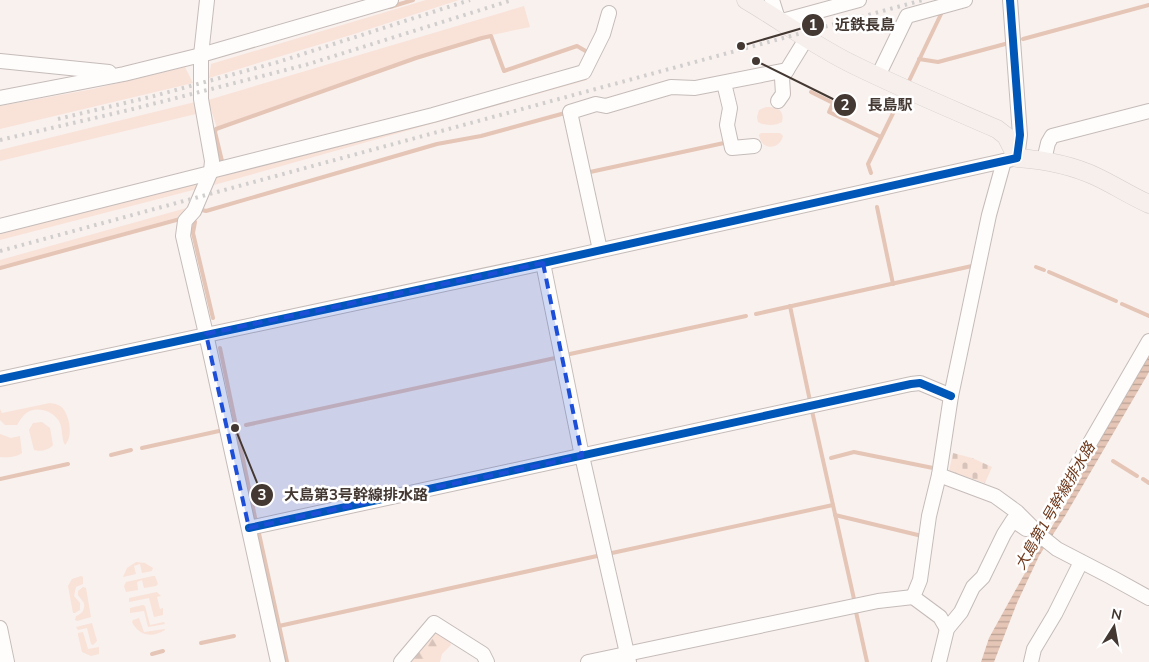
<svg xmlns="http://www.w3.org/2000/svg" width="1149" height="662" font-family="'Nunito Sans','Noto Sans JP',sans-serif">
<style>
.green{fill:#f9e2d8}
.forest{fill:url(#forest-firs)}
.cemetery{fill:url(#cemetery-stones)}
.water{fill:url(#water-rules)}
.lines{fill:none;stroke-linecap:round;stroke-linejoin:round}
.stream{stroke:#e5c5b6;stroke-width:4}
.minor-casing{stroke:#c5bcb9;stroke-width:16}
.major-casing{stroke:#d4cfcc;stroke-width:19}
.minor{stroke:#fefdfc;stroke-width:14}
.major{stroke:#f6efec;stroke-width:18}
.rail{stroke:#d1cece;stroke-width:4;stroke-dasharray:2.5 5;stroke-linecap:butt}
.cycleway-casing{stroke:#fff;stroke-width:11}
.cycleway{stroke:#0057b8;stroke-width:8}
.marked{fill:#1d4ed8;fill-opacity:0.2;stroke:#1d4ed8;stroke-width:4;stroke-dasharray:10 6;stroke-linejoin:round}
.labels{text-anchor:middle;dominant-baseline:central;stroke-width:5;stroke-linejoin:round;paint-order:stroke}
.water-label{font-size:15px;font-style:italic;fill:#6d371a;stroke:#fff}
.leader{fill:none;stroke:#443832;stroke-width:2}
.callout-dot{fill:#443832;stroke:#fff;stroke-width:2}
.mark-label{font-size:15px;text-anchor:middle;font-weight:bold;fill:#fff}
.callout-label{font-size:15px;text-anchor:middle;font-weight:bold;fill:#443832;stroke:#fff;stroke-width:5;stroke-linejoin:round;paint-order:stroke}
</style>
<defs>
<pattern id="forest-firs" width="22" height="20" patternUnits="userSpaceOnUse" patternTransform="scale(1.25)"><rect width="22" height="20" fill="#f9e2d8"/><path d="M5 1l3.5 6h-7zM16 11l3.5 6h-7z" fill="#d7c3ba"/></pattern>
<pattern id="cemetery-stones" width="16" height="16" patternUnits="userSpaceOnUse" patternTransform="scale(1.25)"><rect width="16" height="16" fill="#f9e2d8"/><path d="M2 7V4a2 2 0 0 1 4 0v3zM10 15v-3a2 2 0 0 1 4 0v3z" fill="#d7c3ba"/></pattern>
<pattern id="water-rules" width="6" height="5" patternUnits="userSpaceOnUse" patternTransform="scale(1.25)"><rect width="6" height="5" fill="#e5c5b6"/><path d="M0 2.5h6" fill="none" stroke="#bba195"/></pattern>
</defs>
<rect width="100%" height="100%" fill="#f9f1ee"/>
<g class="green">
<polygon points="426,0 459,0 351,35 209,78 211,64"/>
<polygon points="524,6 530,27 482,37 416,57 326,88 217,128 208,100"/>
<polygon points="185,67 193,83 0,129 0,106 93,89"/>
<polygon points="586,78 587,80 214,185 217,173"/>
<polygon points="195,102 196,114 0,161 0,150"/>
<path d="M766,107C776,107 785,109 782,122C776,126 764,126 758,122L757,117L759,110Z"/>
<path d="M761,133H780L783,136C779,151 761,150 759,135Z"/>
<polygon points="202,179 197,189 0,240 0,230"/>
<polygon points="190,207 186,215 0,267 0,260"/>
<path d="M50,403C56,404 61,405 64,410C70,419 73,437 65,445C61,438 63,428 59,421C52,410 34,405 24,415C21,418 19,422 17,425H5L0,420V409L2,413Z"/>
<path d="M42,422L50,428L53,445C49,450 40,452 34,450L29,430L33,423Z"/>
<path d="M0,434L11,438L20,436L22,453C17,457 7,458 0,457Z"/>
<polygon points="136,562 145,563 153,568 152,571 142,573 140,564 134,566 136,574 123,577 127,568"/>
<polygon points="81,576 83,577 83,584 76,587 74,596 80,603 80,610 75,613 73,613 68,586 72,579"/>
<polygon points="153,576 155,576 158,584 156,586 144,588 142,580 137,582 138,590 126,592 124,586 126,582"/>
<path d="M83,587L86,588L91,617L77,621L75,620L76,616C82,614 85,610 84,603L78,595V591Z"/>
<polygon points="157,592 161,596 157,597 160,609 163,608 163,615 154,617 149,598 129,602 129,598"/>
<polygon points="143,605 145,606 150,625 164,622 165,624 148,627 144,611 130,613 130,608"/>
<path d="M139,618L144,632L165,629V630C152,638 139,636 132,622L133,620Z"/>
<polygon points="92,623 97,641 93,645 91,644 87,628 78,630 76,627"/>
<polygon points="83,632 88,649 99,647 99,654 91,656 82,652 78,635 78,633"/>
</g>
<path class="forest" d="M433,632C440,632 450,638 451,645L442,654L440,662H407Z"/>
<polygon class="cemetery" points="953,453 972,458 992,467 985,483 949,471"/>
<polygon class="water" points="1149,354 1149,372 1065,516 1039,556 1017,603 994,662 981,662 989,638 1031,562 1080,479 1080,472"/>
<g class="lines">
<g class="stream">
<polyline points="390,7 413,0"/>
<polyline points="1023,39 1149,5"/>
<polyline points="919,59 938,62 1005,44"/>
<polyline points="909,81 942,12"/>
<polyline points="811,92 833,103 829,112 881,137"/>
<polyline points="222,161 215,132 216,129 416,58 482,38 491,36 504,71 577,46 589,53"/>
<polyline points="590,172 724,143"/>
<polyline points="871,173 868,164 903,93"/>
<polyline points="877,207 893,284"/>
<polyline points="202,210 206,211 437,144 481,136 565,113"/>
<polyline points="195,222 193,233 213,318"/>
<polyline points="1036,267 1044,270"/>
<polyline points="0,268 180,219"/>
<polyline points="1049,272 1116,301"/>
<polyline points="1122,304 1149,316"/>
<polyline points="790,306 810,401"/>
<polyline points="756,314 972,266"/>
<polyline points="220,348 256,522"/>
<polyline points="570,354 746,316"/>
<polyline points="812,411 854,599"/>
<polyline points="246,425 555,358"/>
<polyline points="142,448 219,431"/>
<polyline points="111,455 131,450"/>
<polyline points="831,458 854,452 933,468"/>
<polyline points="1113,461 1137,476"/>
<polyline points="0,479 68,464"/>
<polyline points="1143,479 1149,483"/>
<polyline points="835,515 922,536"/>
<polyline points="258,529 287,662"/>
<polyline points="612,553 833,505"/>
<polyline points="856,612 867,662"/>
<polyline points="279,626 597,556"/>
<polyline points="201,643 234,636"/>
<polyline points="152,654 163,651"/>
</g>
<g class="minor-casing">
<g id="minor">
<polyline points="207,0 201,55 201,99 212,161 211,171 194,211 185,221 183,236 206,334 278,662"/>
<polyline points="772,0 778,19"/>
<polyline points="782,21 859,0"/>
<polyline points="0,61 109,72"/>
<polyline points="878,76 907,16 965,0"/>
<polyline points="724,83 730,108 727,125 732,148 754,146"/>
<polyline points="0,98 124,74 201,55 391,0"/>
<polyline points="778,101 783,94 782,78 806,39"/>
<polyline points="1044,160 1048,143 1052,136 1149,111"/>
<polyline points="211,171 433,115 584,72 603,34 609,13"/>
<polyline points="0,226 210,173"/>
<polyline points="600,250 570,112 596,104 606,106 671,87 695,88 787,70"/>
<polyline points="543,263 582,456 629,662"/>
<polyline points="0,379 543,263 1017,158 1020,135 1010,0"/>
<polyline points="1073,472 1149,341"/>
<polyline points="939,475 995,496 1017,512 1042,537 1057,549 1111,577 1149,598"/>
<polyline points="249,528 911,384 920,383 951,396"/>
<polyline points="0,628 7,662"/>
<polyline points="947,629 940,617 913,597 920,580 929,516 939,475 951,396 989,215 1004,161"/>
<polyline points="401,662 434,623 483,654 487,662"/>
<polyline points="588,662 878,601 913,597"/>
<polyline points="939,662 947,629 961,612 973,587 983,577 1004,534 1013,520 1026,529"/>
<polyline points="1031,662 1034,649 1055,614 1081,562"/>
</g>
</g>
<g class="major-casing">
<path id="major" d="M746,0C782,21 816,47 854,65C901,88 949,108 997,129L1006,136L1017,158C1045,160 1072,165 1097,177C1114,185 1131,196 1149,204"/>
</g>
<use href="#minor" class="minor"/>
<use href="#major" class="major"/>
<g class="rail">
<polyline points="58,119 154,96 278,62 470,0"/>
<polyline points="0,140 129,110 309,64 512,0"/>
<polyline points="0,251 923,0"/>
</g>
<g class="cycleway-casing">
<g id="cycleway">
<polyline points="0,379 543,263 1017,158 1020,135 1010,0"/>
<polyline points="249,528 911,384 920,383 951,396"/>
</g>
</g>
<use href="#cycleway" class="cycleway"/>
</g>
<path class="marked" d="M543,263L582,456L249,528L206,334Z"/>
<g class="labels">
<g class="water-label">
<text transform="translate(1055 506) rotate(-60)">大島第1号幹線排水路</text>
</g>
</g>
<path class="leader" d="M741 46L813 25M756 61L845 105M235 428L262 495"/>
<g class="callout-dot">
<circle cx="741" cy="46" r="5"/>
<circle cx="756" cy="61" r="5"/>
<circle cx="235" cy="428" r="5"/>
<circle cx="813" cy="25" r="12"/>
<circle cx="845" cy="105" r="12"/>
<circle cx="262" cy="495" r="12"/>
</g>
<g class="mark-label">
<text x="813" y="30">1</text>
<text x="845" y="110">2</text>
<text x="262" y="500">3</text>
</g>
<g class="callout-label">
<text x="865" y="30">近鉄長島</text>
<text x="890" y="110">長島駅</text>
<text x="356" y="500">大島第3号幹線排水路</text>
</g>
<g transform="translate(1114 627) rotate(11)" stroke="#ffffff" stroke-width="4" paint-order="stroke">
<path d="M0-4L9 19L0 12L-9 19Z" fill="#443832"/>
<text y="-8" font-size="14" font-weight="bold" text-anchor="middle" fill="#443832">N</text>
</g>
</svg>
